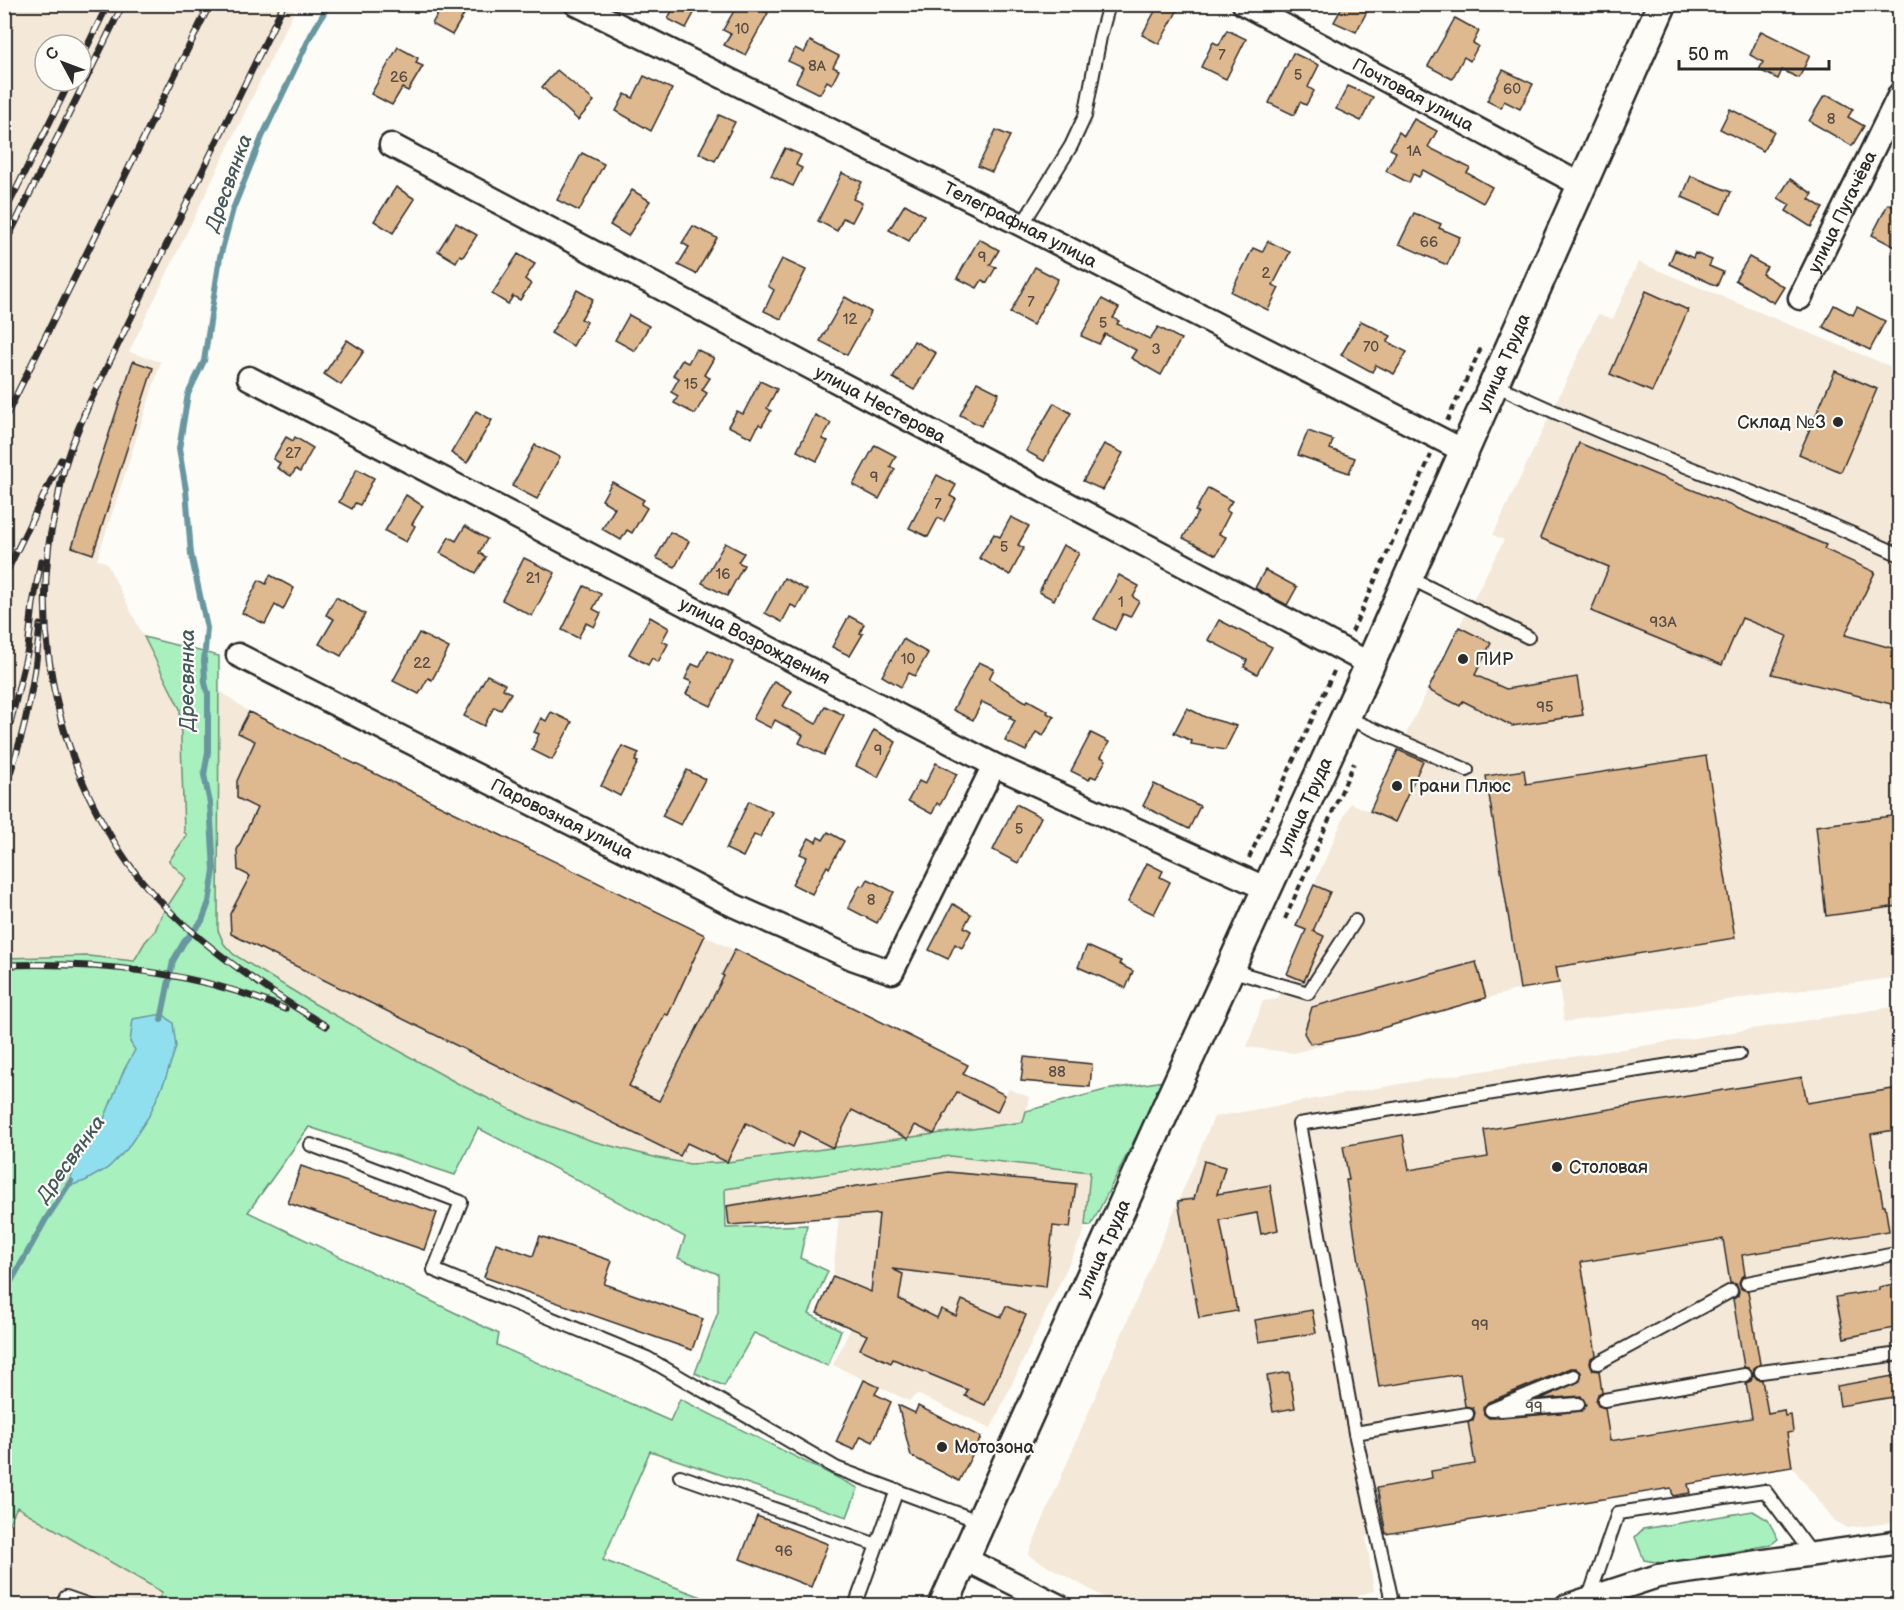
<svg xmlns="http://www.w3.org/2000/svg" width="1904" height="1610" font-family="'Balsamiq Sans',sans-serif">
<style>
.built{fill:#f4e8d8;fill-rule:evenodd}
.green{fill:#a8f0be;stroke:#6a8e74;stroke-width:1.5}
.water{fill:#90dfee;stroke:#6897a0;stroke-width:1.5}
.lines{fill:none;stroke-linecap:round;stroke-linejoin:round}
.stream{stroke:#6897a0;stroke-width:6}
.building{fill:#deb88f;stroke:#2b2b2b;stroke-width:1.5;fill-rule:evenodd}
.service-casing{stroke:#2b2b2b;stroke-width:16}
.minor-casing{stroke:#2b2b2b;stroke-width:27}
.tertiary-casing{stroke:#2b2b2b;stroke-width:33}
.path{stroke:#2b2b2b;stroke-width:4;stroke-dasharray:6 4.5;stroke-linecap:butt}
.service{stroke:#fdfcf7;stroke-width:12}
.minor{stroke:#fdfcf7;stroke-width:22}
.tertiary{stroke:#fdfcf7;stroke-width:28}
.rail-casing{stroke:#2b2b2b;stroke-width:7}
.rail{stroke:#fdfcf7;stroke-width:4.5;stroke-dasharray:14;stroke-linecap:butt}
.poi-dot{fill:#2b2b2b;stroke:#fdfcf7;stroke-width:2}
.labels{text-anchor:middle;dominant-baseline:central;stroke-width:4.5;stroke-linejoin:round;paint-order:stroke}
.number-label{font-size:15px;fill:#584e44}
.street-label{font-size:18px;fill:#2b2b2b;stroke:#fdfcf7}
.poi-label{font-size:18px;fill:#2b2b2b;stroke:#fdfcf7;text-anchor:start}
.water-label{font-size:20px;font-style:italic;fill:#44585c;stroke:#fdfcf7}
</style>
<rect width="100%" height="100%" fill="#fdfcf7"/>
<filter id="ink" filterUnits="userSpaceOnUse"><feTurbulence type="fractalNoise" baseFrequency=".0167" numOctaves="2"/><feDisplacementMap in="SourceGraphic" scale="12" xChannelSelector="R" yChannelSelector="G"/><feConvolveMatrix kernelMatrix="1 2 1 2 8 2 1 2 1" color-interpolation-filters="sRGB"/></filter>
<g filter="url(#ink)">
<g class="built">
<path d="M5,5H297L129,352L161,362L97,560L106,562L180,709L184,832L187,835L186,878L161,916L155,931L145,942L134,961L88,956L5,958ZM45,45H81V81H45Z"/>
<polygon points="1638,262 1899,370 1899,977 1564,1022 1559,983 1520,989 1294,1053 1247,1047 1263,1001 1278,999 1306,931 1296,926 1350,803 1395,822 1398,750 1428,690 1461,706 1491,643 1459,627 1504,540 1493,535 1598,314 1613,319"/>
<polygon points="219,690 249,712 968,1065 964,1074 1005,1095 1009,1089 1029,1097 1024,1122 727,1162 690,1164 592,1142 528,1118 457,1083 313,1003 233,954 224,944 218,930"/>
<polygon points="1899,1006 1899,1522 1848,1528 1835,1521 1792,1467 1689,1484 1690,1493 1673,1496 1671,1488 1366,1537 1374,1591 1317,1606 1118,1605 1028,1555 1214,1117 1417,1081"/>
<polygon points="950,1156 1090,1172 1084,1232 991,1428 917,1394 909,1401 833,1365 851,1328 817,1313 833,1276 839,1216 729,1225 725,1189"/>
<polygon points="17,1507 162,1592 156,1605 5,1605 4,1531"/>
</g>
<g class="green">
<polygon points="144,637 219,656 218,930 224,944 233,954 313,1003 457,1083 528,1118 592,1141 658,1158 690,1164 727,1162 1023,1122 1026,1111 1105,1090 1164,1081 1091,1226 1085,1225 1090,1172 950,1156 725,1189 726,1228 807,1225 800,1258 828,1271 809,1314 841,1330 828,1366 754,1333 724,1386 695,1373 718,1312 718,1274 678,1258 685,1237 478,1128 455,1175 309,1127 248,1212 499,1334 497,1345 670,1421 680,1399 858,1488 847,1517 650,1451 603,1560 723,1605 156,1605 162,1592 17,1507 5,1531 5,958 88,956 134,961 145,942 155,931 161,916 186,878 169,861 187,835 184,832 180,709"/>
<polygon points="1753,1511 1768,1520 1778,1539 1770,1545 1667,1564 1644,1560 1635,1537 1643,1529"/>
</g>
<polygon class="water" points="163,1014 173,1023 176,1047 165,1080 149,1116 127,1149 108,1168 85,1181 66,1187 80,1158 99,1131 124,1070 135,1050 130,1042 133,1019"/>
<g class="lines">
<g class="stream">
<polyline points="161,1020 173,961 184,942 202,921 209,902 214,870 210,803 204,775 208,752 208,694 205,683 204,661 207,628 191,554 186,490 179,449 188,394 204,361 220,257 233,209 262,137 311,35 329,4"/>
<polyline points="4,1294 46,1219 71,1181"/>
</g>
</g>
<g class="building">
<polygon points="443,4 470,4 452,35 432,24"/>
<polygon points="675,4 699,4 686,28 668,19"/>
<polygon points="738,4 750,4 768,13 745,55 724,45 731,34 723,30"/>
<polygon points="1159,4 1181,4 1159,44 1142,35"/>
<polygon points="1344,4 1371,4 1356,32 1334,22"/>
<polygon points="1455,18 1479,31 1473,43 1478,46 1470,61 1464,57 1452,79 1428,66"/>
<polygon points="1227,30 1246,39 1226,79 1201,67 1213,42 1219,45"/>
<polygon points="1761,31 1810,55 1799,78 1782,70 1778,79 1759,70 1763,62 1750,55"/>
<polygon points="810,41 839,56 833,67 839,70 832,84 827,81 820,94 796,82 803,68 788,61 795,48 804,53"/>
<polygon points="398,47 418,58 416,63 423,66 408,91 402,88 392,105 371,94"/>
<polygon points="1293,53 1319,65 1308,87 1314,91 1306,105 1300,102 1294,115 1269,103"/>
<polygon points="557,70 594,101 578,120 542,87"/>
<polygon points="1503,70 1533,84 1520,109 1504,101 1501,108 1487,101"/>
<polygon points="644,76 672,89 651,131 616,111 625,94 633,98"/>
<polygon points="1348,86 1373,97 1361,121 1336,109"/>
<polygon points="1824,96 1830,96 1853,109 1848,117 1864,126 1852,146 1809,121"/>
<polygon points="1730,109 1774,131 1763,151 1720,129"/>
<polygon points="719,115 735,122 715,161 699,153"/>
<polygon points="1414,119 1437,131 1428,147 1470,168 1467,173 1492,187 1483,203 1423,170 1419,177 1413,174 1409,183 1386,171 1396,152 1390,149 1399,132 1404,136"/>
<polygon points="996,130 1010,136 992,172 978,166"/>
<polygon points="785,148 801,155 796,165 802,168 793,186 771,176"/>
<polygon points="582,153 604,164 579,211 557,200"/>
<polygon points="842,173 862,182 853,199 862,203 852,222 843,218 837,231 818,221"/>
<polygon points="1691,176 1731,192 1721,214 1682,197"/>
<polygon points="1790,179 1813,194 1809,199 1823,208 1811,227 1786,211 1790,205 1778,198"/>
<polygon points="396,187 415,199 393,233 374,221"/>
<polygon points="632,190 650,201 628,236 610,225"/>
<polygon points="905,204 924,215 909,241 889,230"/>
<polygon points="1888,204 1899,210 1899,249 1872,235"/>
<polygon points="1414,213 1441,224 1439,228 1460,237 1447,265 1399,244"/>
<polygon points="456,223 477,235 463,257 460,255 456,262 438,251"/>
<polygon points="693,226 717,238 696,274 678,265 689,247 682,243"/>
<polygon points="979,239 999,250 990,265 996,267 987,283 982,280 977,288 957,278"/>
<polygon points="1268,241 1290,252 1273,285 1279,288 1268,310 1231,292 1253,248 1262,252"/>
<polygon points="1675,250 1693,258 1695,253 1712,260 1709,266 1723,272 1717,286 1669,264"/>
<polygon points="518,254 535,264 525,279 531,284 520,300 513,296 508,304 492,294"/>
<polygon points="1749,257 1767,267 1762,274 1784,287 1774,303 1735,280"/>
<polygon points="782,259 806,270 781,319 764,311 774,290 768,286"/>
<polygon points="1035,267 1058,279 1033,325 1010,313"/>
<polygon points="577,290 593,299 581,319 587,322 573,346 551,333"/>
<polygon points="1646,291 1688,310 1652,392 1610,374"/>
<polygon points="845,297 871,312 847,355 820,341"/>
<polygon points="1102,299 1119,308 1113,318 1119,321 1117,324 1150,339 1158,327 1181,339 1161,375 1131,358 1136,350 1105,334 1099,344 1081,336"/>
<polygon points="1834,305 1853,315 1857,307 1885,321 1870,350 1823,327"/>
<polygon points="629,315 649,326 635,351 615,340"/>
<polygon points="1361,321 1391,336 1387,342 1407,352 1394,374 1376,365 1372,372 1341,355"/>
<polygon points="347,340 364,351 341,385 324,374"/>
<polygon points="914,341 936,353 914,390 893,378"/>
<polygon points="696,349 714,358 704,375 710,378 702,390 707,393 695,414 674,403 678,396 671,392 679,378 673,375 682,360 688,363"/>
<polygon points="133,361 153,368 93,554 72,547"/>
<polygon points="1835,371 1877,389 1841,472 1799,454"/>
<polygon points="760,381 777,389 767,408 771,411 762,426 759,424 752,438 728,426 737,411 743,414"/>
<polygon points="977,382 999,393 981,426 960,415"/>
<polygon points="1054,403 1071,413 1044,461 1026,451"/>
<polygon points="476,411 492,420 467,463 451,453"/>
<polygon points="815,415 831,423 822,439 828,441 817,461 797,451"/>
<polygon points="1308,431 1333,440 1330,449 1355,458 1349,473 1298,455"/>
<polygon points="286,437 293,441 295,437 313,448 300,472 296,469 291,476 277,468 280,463 273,459"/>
<polygon points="1579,443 1826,545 1824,549 1875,572 1845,635 1899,650 1899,706 1772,674 1787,636 1742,618 1722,665 1591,611 1609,567 1540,538"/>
<polygon points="1104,444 1123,453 1103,490 1083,481"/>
<polygon points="535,445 560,457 537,499 512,486"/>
<polygon points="875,445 896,456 890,467 895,469 879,499 853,485"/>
<polygon points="357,469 374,478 360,505 355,503 352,509 339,502"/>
<polygon points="937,475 956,485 950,496 956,499 944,521 938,518 928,537 909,528"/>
<polygon points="612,482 644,500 641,504 647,508 632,533 627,530 621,540 602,529 615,508 602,500"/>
<polygon points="1208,488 1232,501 1226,510 1230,513 1219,534 1226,537 1216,555 1183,538 1198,512 1195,511"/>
<polygon points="406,495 423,506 412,524 415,526 406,542 385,531"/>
<polygon points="1011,517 1029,526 1018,545 1024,548 1010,575 979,558 994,534 1000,537"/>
<polygon points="465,526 487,539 479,553 486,557 476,573 440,553 449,537 456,541"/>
<polygon points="670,532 689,541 675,567 656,558"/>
<polygon points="725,543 744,553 738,562 744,565 727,596 702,583"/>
<polygon points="1063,545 1079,553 1054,600 1039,592"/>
<polygon points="524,558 555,573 532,616 502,600"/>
<polygon points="1265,570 1297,587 1287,605 1255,588"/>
<polygon points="270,575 294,588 283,610 275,605 265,624 242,613 259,580 266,584"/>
<polygon points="1119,575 1139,586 1133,597 1139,601 1130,617 1123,614 1115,630 1094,619"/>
<polygon points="784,578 807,590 797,608 791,605 782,622 765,613"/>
<polygon points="584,586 601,594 593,609 601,613 594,627 586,623 578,638 562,630"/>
<polygon points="336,597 365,614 341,656 319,644 334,619 326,615"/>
<polygon points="849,616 864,624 860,633 863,634 850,656 832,647"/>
<polygon points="650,617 669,628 662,641 668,644 658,662 652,658 648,665 629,654"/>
<polygon points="1219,620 1272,647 1257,674 1244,667 1247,660 1208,640"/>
<polygon points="1459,627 1491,643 1475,675 1506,689 1577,677 1583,715 1512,726 1463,701 1460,706 1428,690"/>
<polygon points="419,633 449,648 432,680 428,678 419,694 393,681"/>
<polygon points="903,639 928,653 915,676 909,673 901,687 882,676"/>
<polygon points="708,650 733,662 711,706 686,694 692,682 685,679 692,664 699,667"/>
<polygon points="979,662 994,669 989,679 1026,702 1028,700 1048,711 1047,713 1054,717 1043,736 1036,732 1026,751 1005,741 1015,721 1009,718 1011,716 982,702 973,720 953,710"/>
<polygon points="487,675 505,684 503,689 511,693 501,710 494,707 484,726 464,716"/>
<polygon points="774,681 792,691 783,706 816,724 825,706 844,715 824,755 799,743 803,735 775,720 771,728 753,719"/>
<polygon points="1187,708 1205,717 1237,726 1225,750 1191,744 1192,741 1174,733"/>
<polygon points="249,712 705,935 668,1015 665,1014 629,1086 659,1101 724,976 722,975 735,949 968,1065 963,1074 1005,1095 997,1112 957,1092 934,1134 915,1125 908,1139 852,1110 833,1148 800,1131 793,1147 746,1123 727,1162 687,1143 680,1156 231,934 230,914 250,876 238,870 237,850 257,808 237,798 237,781 255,741 238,733"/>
<polygon points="551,712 572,722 552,760 532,750 539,734 534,732 541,718 546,721"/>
<polygon points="874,730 896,742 878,777 856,766"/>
<polygon points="1091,733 1109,742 1101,757 1106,760 1096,778 1091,776 1089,780 1071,771"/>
<polygon points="622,746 639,753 635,761 638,762 620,796 601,786"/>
<polygon points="1398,750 1423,761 1395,822 1370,811"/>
<polygon points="1706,756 1735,938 1556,967 1559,983 1520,989 1486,776 1524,770 1526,784"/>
<polygon points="936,763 957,774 940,805 937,803 932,814 908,801 919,781 925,784"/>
<polygon points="687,770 705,779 681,825 662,816"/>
<polygon points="1154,784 1200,806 1189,829 1143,806"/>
<polygon points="749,801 772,812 760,837 754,835 743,857 726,849"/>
<polygon points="1016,804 1041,817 1018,863 993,850"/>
<polygon points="1899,815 1899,906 1826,916 1816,826"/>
<polygon points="828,832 844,841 829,868 827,866 812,894 792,884 807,857 800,854 809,838 816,842 818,837 823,840"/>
<polygon points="1147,863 1163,871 1160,877 1170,882 1154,914 1128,902"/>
<polygon points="868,879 894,892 877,923 848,908 860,885 864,886"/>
<polygon points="1314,885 1330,892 1313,931 1324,936 1304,981 1287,974 1306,930 1296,926"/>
<polygon points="953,904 971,914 964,927 971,931 962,948 955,944 948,959 929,950"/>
<polygon points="1087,946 1121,961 1119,964 1133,971 1126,988 1078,967"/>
<polygon points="1476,962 1486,998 1358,1035 1310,1044 1304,1033 1312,1007"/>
<polygon points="1024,1057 1092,1064 1090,1087 1021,1081"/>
<path d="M1802,1077L1807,1103L1899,1088V1129L1871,1134L1883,1205H1885L1889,1231L1742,1255L1745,1275L1741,1277L1739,1284L1741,1289L1748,1291L1760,1364L1754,1368L1753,1373L1748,1368L1744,1367L1733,1299L1738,1296L1739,1291L1736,1284L1730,1283L1723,1239L1581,1262L1596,1355L1591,1358L1590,1363L1593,1370L1599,1371L1602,1392L1598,1394L1596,1401L1598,1406L1605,1408L1610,1441L1752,1418L1746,1383L1751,1381L1753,1374L1757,1379L1762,1380L1768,1413L1784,1410L1785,1416L1791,1415L1793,1432L1787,1433L1792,1467L1688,1484L1690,1493L1673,1496L1671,1488L1386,1534L1377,1488L1432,1478L1431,1471L1475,1464L1468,1422L1473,1420L1475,1413L1473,1408L1465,1406L1460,1374L1379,1387L1346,1180H1349L1343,1146L1403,1135L1409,1170L1488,1157L1484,1130ZM1571,1368H1576L1581,1372L1580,1381L1540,1399L1581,1396L1586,1404L1582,1411L1502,1418H1489L1484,1414L1483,1408L1488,1402Z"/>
<polygon points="1204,1161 1225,1167 1217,1194 1270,1185 1278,1230 1261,1234 1257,1213 1220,1220 1237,1311 1199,1318 1178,1201 1194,1199"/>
<polygon points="301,1166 437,1213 424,1250 288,1203"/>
<polygon points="948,1172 1076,1184 1070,1228 1053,1226 1046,1287 892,1269 903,1274 899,1299 937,1318 941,1309 956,1316 962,1300 1001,1317 1006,1306 1026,1315 985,1405 965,1396 968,1390 893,1359 891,1363 860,1349 867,1335 817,1313 833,1276 871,1292 879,1214 729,1225 727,1206"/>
<polygon points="540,1236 612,1261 604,1284 703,1319 692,1350 484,1277 496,1243 533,1256"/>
<polygon points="1899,1283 1899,1327 1844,1338 1836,1297 1879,1290 1879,1287"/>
<polygon points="1312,1310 1316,1333 1259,1342 1255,1320"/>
<polygon points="1289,1372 1295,1408 1273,1412 1267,1376"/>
<polygon points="1899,1375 1899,1396 1840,1406 1837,1386"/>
<polygon points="864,1380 879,1387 875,1394 891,1402 873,1442 861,1436 854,1450 836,1442"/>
<polygon points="898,1405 915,1413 918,1406 981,1437 959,1481 911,1456"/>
<polygon points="757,1516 828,1544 811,1587 740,1559"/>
</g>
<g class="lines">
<g class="service-casing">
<g id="service">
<polyline points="1022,225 1071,146 1085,116 1100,37 1109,4"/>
<path d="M1494,384C1626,448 1766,493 1900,555"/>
<polyline points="1408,577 1528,637"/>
<polyline points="1345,717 1467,770"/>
<polyline points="1230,970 1308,993 1355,921"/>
<polyline points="311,1145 461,1202 434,1270 647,1358 836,1468 981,1522"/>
<polyline points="1747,1283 1900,1253"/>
<polyline points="1598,1363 1731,1291"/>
<polyline points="1761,1372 1900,1354"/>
<polyline points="1604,1400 1745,1375"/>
<polyline points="1491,1410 1574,1376"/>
<polyline points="1501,1410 1578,1404"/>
<polyline points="1355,1433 1299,1124 1739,1054"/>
<polyline points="680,1476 877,1545"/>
<polyline points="1589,1597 1618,1513 1765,1491 1812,1554"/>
<polyline points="62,1606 66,1597 92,1606"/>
<polyline points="855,1606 897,1490"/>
<polyline points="1393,1606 1355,1433 1467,1414"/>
</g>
</g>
<g class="minor-casing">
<g id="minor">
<path id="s1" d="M576,4L1022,225L1464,451"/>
<path id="s2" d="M1244,4L1583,186"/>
<path id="s3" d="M391,145L1370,664"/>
<path id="s4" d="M1800,298L1900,94"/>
<path id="s5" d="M249,378L994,765L1267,889"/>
<path id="s6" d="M238,655L735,906L852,958L892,972L994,765"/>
<polyline points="965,1559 1059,1606"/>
<polyline points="1566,1606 1658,1576 1900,1542"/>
</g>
</g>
<g class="tertiary-casing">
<g id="tertiary">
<path id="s7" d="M943,1606L1169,1102L1370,664L1662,4"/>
</g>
</g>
<g class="path">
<polyline points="1447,421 1482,346"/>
<polyline points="1352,632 1431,455"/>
<polyline points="1249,858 1335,669"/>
<polyline points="1285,919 1354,763"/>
</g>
<use href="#service" class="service"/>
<use href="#minor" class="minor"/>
<use href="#tertiary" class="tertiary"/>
<g class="rail-casing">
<g id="rail">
<polyline points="4,17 11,4"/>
<polyline points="81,59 108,4"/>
<polyline points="4,214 70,81"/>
<polyline points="4,246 123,4"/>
<path d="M87,409C80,425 72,442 67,459C62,474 60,489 57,504C54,520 49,536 48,553C36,661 65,773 128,863C173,927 259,986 326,1026"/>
<polyline points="84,414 284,4"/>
<polyline points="4,420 210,4"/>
<polyline points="4,577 61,460"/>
<polyline points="4,749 28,649 33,604 41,561"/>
<path d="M4,789C25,737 35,681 40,625"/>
<path d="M4,965C101,962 195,971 285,1009"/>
</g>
</g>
<use href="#rail" class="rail"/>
</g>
</g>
<g class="poi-dot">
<circle cx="1838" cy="422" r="6"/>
<circle cx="1463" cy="659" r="6"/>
<circle cx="1397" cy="786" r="6"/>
<circle cx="1557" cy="1167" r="6"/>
<circle cx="942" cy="1447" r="6"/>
</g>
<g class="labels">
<g class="number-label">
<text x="742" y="29">10</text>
<text x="1222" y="55">7</text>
<text x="817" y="66">8А</text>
<text x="1298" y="75">5</text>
<text x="399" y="77">26</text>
<text x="1512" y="89">60</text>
<text x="1831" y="119">8</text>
<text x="1414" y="151">1А</text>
<text x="1429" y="242">66</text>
<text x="982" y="257">9</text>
<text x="1266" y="273">2</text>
<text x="1031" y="302">7</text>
<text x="850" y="319">12</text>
<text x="1103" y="323">5</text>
<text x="1371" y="347">70</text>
<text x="1156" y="349">3</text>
<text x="691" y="384">15</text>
<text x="293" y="453">27</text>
<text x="874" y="477">9</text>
<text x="938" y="504">7</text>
<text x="1004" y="547">5</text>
<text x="723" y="574">16</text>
<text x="533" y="578">21</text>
<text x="1121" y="602">1</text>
<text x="1663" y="622">93А</text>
<text x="908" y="659">10</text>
<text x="422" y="663">22</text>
<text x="1545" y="707">95</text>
<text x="878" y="750">9</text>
<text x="1019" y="829">5</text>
<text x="871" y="900">8</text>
<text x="1057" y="1072">88</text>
<text x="1480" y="1325">99</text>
<text x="1534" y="1407">99</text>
<text x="784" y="1551">96</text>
</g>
<g class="street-label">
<text stroke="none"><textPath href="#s2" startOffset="192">Почтовая улица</textPath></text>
<text stroke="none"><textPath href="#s4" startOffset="96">улица Пугачёва</textPath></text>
<text stroke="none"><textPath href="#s1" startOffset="496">Телеграфная улица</textPath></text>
<text stroke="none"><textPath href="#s7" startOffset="1364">улица Труда</textPath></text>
<text stroke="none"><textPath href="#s3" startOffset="554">улица Нестерова</textPath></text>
<text stroke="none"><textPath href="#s5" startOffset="570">улица Возрождения</textPath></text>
<text stroke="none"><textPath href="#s7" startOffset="878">улица Труда</textPath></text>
<text stroke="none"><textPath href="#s6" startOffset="363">Паровозная улица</textPath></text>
<text stroke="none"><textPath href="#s7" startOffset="392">улица Труда</textPath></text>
</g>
<g class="poi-label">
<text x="1826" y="422" text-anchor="end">Склад №3</text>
<text x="1475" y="659">ПИР</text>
<text x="1409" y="786">Грани Плюс</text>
<text x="1569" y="1167">Столовая</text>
<text x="954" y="1447">Мотозона</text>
</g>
<g class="water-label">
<text transform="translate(229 183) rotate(-70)">Дресвянка</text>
<text transform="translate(188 680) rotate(-90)">Дресвянка</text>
<text transform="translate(71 1159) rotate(-54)">Дресвянка</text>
</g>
</g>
<rect width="1904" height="1610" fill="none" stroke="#fdfcf7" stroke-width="24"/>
<rect x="12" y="12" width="1880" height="1586" fill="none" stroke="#2b2b2b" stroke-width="2" filter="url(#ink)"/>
<g transform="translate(63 63) rotate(311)"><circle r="28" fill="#fdfcf7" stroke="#a9a8a5" stroke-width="1.5"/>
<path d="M0-4.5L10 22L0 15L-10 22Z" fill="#2b2b2b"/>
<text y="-9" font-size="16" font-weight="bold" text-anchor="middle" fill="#2b2b2b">С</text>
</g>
<path d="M1679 60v9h150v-9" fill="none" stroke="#2b2b2b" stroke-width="3"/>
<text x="1688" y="60" font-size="18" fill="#2b2b2b" stroke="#fdfcf7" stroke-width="4.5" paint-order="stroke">50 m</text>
</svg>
